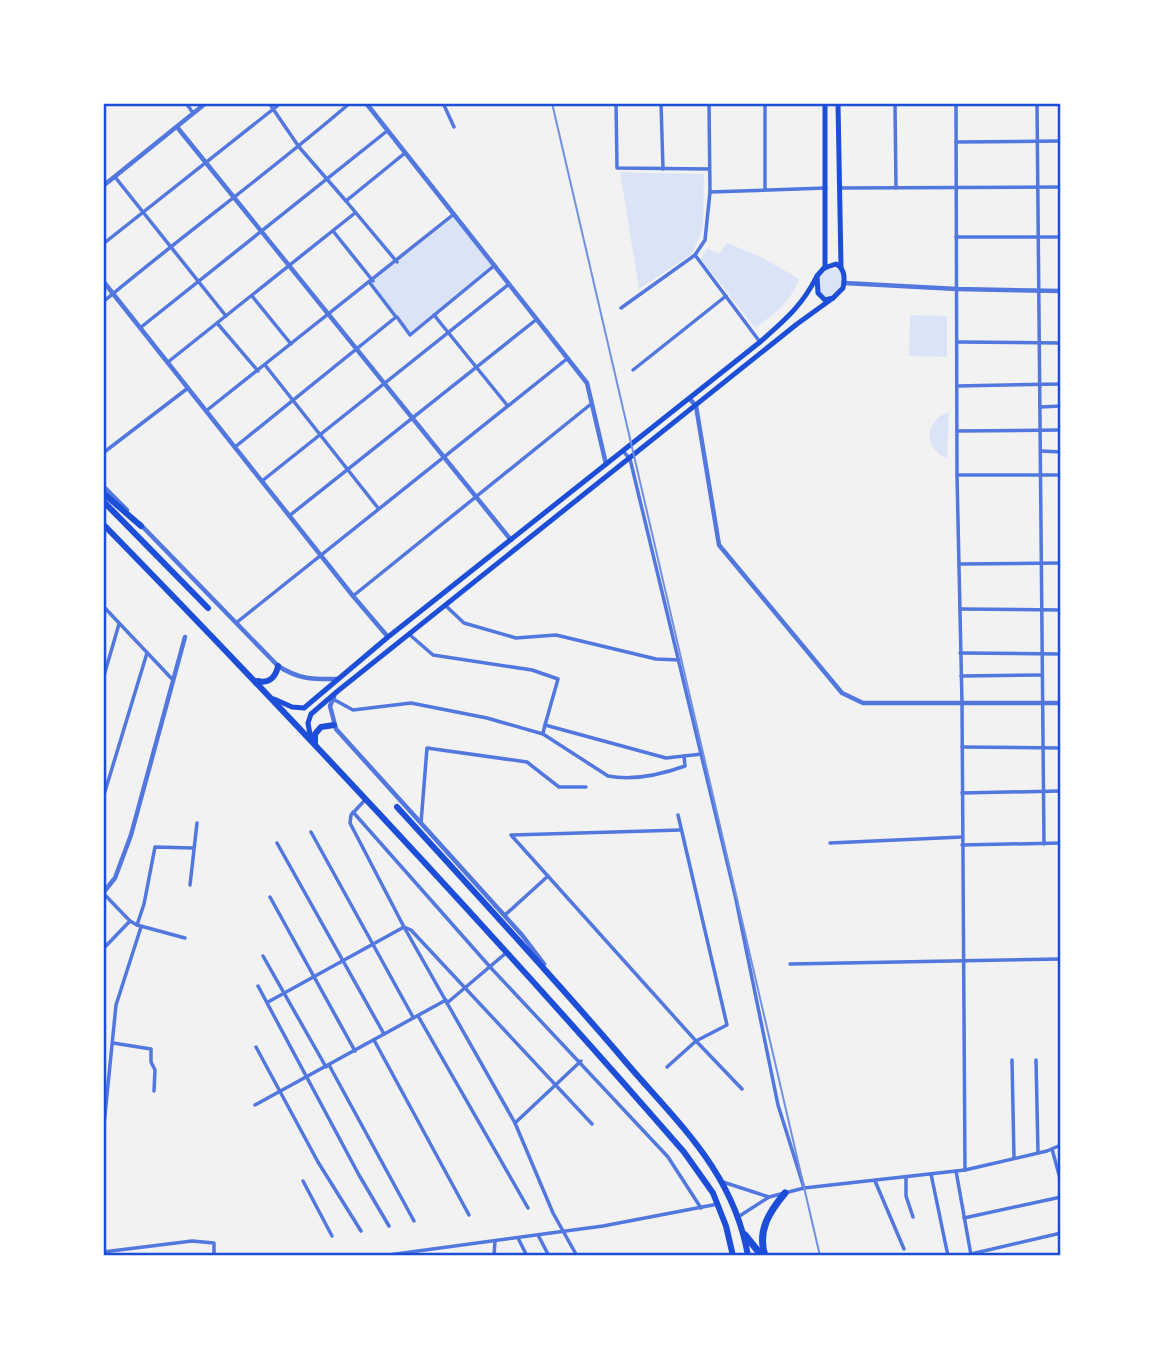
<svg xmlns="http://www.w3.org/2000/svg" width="1164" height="1359" font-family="'Fira Sans Condensed',sans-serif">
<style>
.green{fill:#dbe4f7}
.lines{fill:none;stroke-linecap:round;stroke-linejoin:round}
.minor{stroke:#5277de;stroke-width:3.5}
.tertiary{stroke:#5277de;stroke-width:4.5}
.secondary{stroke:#1d4ed8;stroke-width:5}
.trunk{stroke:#1d4ed8;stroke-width:6}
.motorway{stroke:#1d4ed8;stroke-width:7}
.rail{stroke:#7290e2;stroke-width:2}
.neatline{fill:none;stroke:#1d4ed8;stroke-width:2.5}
</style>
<rect width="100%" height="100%" fill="#f2f2f2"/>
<g class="green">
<polygon points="620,172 704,174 703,228 692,254 639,289"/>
<polygon points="454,214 495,265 410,335 370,283"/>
<path d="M727,243L761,257L799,279C792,301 773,315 755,328L701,259L707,248L719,254Z"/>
<path d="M828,269L840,270C846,283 839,294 826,297L819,293V278Z"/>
<polygon points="910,315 947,316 947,357 909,356"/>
<path d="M949,412L947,459C923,448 924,420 949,412Z"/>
</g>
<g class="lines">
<g class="minor">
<polyline points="186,103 193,113"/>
<polyline points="269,103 299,147 346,201"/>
<polyline points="443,103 454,127"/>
<polyline points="616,103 617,168 709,169"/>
<polyline points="661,103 663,169"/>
<polyline points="895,103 896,188"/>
<polyline points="956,103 957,475 962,703 965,1170"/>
<polyline points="1037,103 1044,844"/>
<polyline points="956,142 1061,141"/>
<polyline points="115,177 226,316"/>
<polyline points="839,188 1061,187"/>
<polyline points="765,189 765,103"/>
<polyline points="710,192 826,188"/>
<polyline points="333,231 373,281"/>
<polyline points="956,237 1061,237"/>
<polyline points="103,244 281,103"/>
<polyline points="695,255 760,342"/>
<polyline points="397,262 346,201 405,153"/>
<polyline points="252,296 291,344"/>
<path d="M103,302C184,234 270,172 350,103"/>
<polyline points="621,308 695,255 705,240 710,192 709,103"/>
<polyline points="434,315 507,405"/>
<polyline points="397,317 410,335 495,265"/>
<polyline points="217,323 258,371"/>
<polyline points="140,328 387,131"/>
<polyline points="957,342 1061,343"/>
<polyline points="168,362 355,213"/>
<polyline points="265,365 378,508"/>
<polyline points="633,370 726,296"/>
<polyline points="957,386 1061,384"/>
<polyline points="1040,407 1061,406"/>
<polyline points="206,411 454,214"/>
<polyline points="957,431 1061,430"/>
<polyline points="235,447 396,317 370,283"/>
<polyline points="623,451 630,459 735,895 778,1105 804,1188"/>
<polyline points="1041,451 1061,452"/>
<polyline points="103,453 188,388"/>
<polyline points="957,475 1061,475"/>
<polyline points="262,481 509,284"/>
<polyline points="289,516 537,319"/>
<polyline points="959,564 1061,563"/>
<polyline points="353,596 591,404"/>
<polyline points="103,606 173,680"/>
<polyline points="446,606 464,623 516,638 556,635 656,659 679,660"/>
<polyline points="960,609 1061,610"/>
<polyline points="236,623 568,358"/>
<polyline points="410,635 433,655 532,670 558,679 545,725"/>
<polyline points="960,653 1061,654"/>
<polyline points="961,676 1042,675"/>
<polyline points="103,679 119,624"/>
<path d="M333,699L353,710L411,703L487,718L543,734L608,776C634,781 660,775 685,766L684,756"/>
<polyline points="543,733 545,725 666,758 702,754"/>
<polyline points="962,747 1061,748"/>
<polyline points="962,793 1061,791"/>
<polyline points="103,798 147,653"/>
<polyline points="365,800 351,815 350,823 404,927 515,1123 553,1213 577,1256"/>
<polyline points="353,812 491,968 668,1157 701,1208"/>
<polyline points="421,823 427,748 527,762 559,787 586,787"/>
<polyline points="311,832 413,1017"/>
<polyline points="511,835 696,1041 742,1089"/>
<polyline points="512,835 681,830"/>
<polyline points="277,843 384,1034"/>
<polyline points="830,843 962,837"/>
<polyline points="962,845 1061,843"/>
<polyline points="190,885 197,823"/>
<polyline points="103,893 130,921 137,925 185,938"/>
<polyline points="270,897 355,1051"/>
<polyline points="505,915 548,876"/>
<polyline points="137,925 144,904 155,847 193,848"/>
<polyline points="103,949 130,921"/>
<polyline points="263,956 326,1067"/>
<polyline points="790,964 1061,959"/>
<polyline points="258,986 359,1175 389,1226"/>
<polyline points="268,1002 404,927 411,930 592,1124"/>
<polyline points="447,1003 506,953"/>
<polyline points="418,1016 528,1208"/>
<polyline points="374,1040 469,1215"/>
<polyline points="113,1043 151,1049 151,1062 155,1070 154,1091"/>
<polyline points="256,1047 318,1162 361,1231"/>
<polyline points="1060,1057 1061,1119"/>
<polyline points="1012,1060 1014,1158"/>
<polyline points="1036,1060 1038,1152"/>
<polyline points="329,1065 414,1221"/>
<polyline points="667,1067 696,1041 727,1025 678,815"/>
<polyline points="255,1105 446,1000"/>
<polyline points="515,1123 581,1061"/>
<polyline points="103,1135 116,1005 141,927"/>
<polyline points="1052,1149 1061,1182"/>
<polyline points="956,1171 971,1255"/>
<polyline points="931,1174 948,1256"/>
<polyline points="906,1177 906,1196 913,1217"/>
<polyline points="303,1181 332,1236"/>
<polyline points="875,1181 904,1249"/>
<polyline points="723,1182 769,1197 804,1188 965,1170 1047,1151 1061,1145"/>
<polyline points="738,1217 769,1197"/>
<polyline points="964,1218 1061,1197"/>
<polyline points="538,1235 549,1256"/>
<polyline points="518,1238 527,1256"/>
<polyline points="103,1252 192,1241 214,1243 214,1256"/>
<polyline points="971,1254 1061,1233"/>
<polyline points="381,1256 603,1226 718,1204"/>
<polyline points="494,1256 495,1241"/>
</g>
<g class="tertiary">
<polyline points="366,103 587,383 606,464"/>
<polyline points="177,127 511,540"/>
<polyline points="103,186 206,103"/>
<polyline points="103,281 353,596 388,637"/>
<polyline points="844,283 957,289 1061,291"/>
<polyline points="690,399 696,406 719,545 842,693 863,703 1061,703"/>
<polyline points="103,486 127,510"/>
<path d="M140,524L278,666C300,680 313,679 338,679"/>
<polyline points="334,697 330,706 336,729 522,935 544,964"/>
<polyline points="103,893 115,878 131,835 185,637"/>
</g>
<g class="secondary">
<polyline points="838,103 841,267"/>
<path d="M836,264C845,269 845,278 843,288L833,298L825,300L818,293L817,276L824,268Z"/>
<polyline points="825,268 825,103"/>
<path d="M274,699L292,707L304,708L388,637L760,342C785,320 802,306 817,276"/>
<polyline points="311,740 308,723 311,714 339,690 797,324 833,298"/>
</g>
<g class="trunk">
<polyline points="103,493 141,526"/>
<polyline points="103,501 208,608"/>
<path d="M103,524C302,728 497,937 684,1152L713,1193L726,1226L733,1256"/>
<path d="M258,681C270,684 276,676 278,666"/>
<polyline points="315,743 315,734 321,727 334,725"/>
<path d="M397,807C472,889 546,969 618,1053C672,1118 733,1168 748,1256"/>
</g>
<g class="motorway">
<polyline points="745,1235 762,1256"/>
<path d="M765,1256C757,1231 769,1212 785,1193"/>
</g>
<polyline class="rail" points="552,103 820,1256"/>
</g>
<rect width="1164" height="1359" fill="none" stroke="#ffffff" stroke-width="210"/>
<rect x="105" y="105" width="954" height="1149" class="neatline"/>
</svg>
